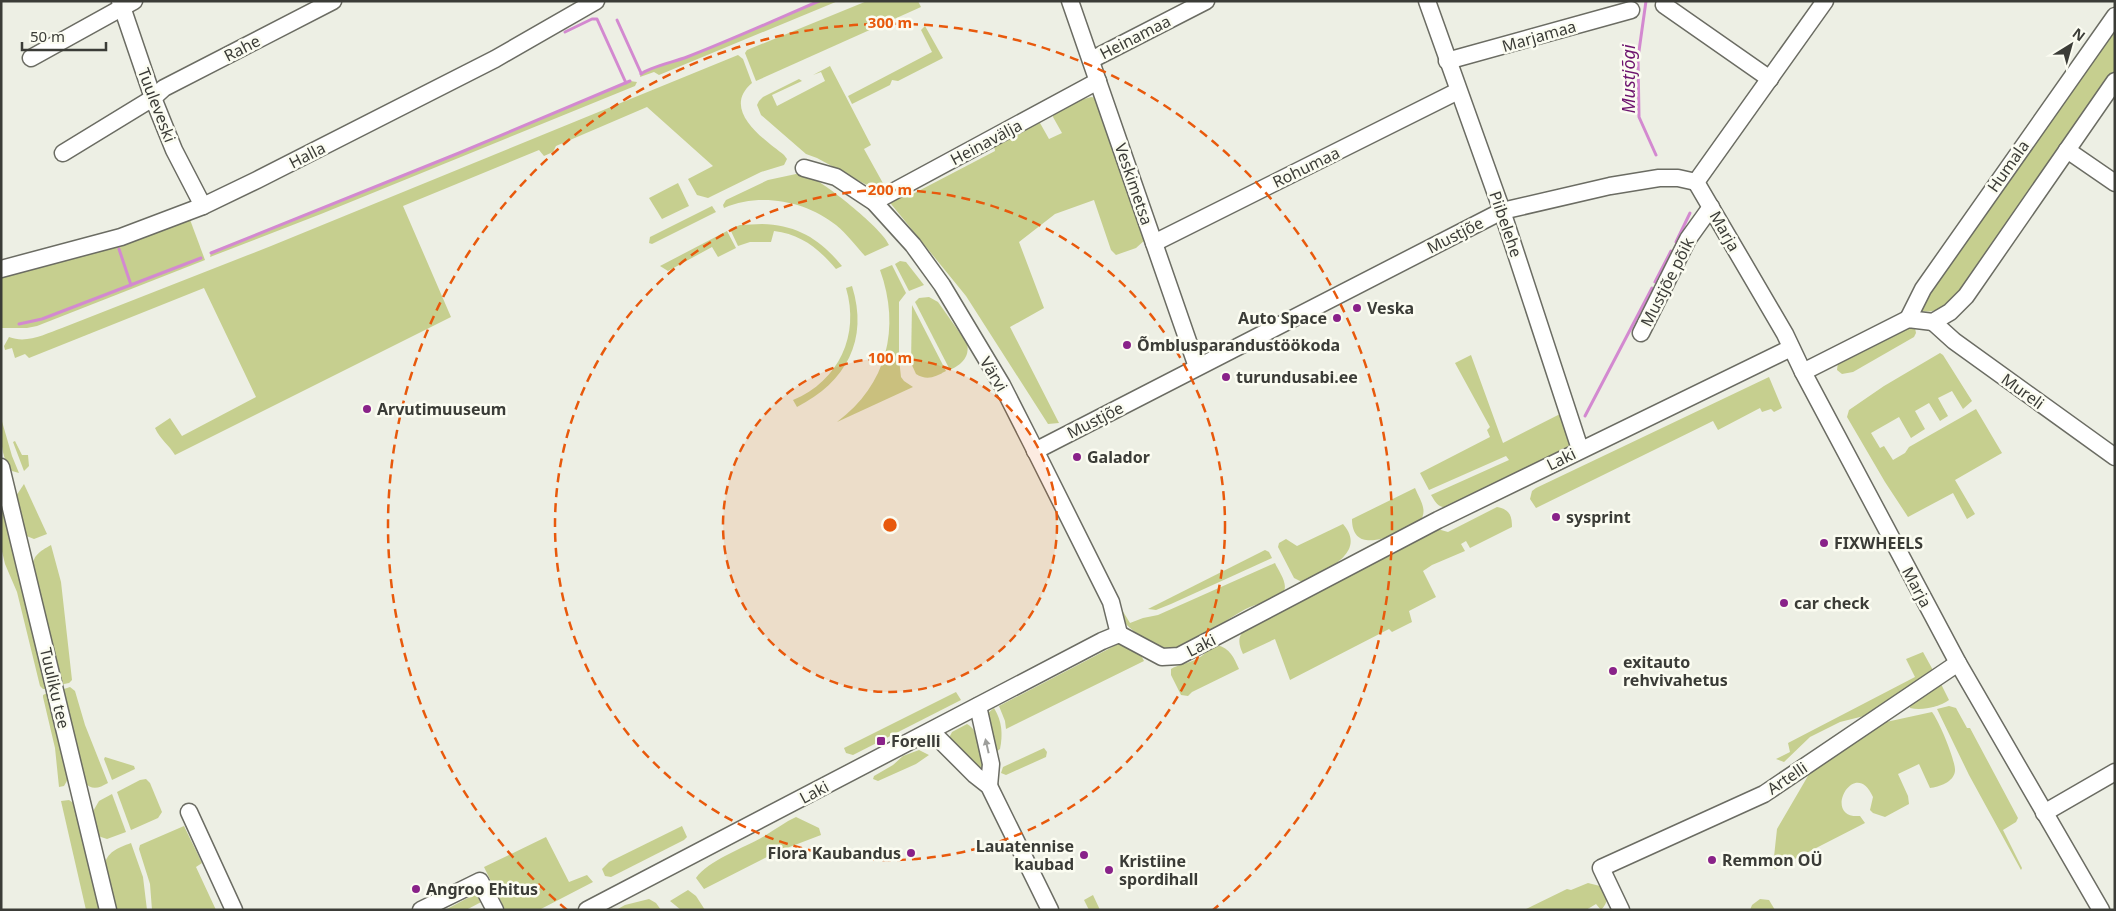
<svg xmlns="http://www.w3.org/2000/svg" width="2116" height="911" font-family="'Noto Sans',sans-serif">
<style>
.green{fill:#c6cf8f}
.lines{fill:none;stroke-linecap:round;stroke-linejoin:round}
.stream{stroke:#d389d0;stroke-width:3}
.minor-casing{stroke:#6b6c63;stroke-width:19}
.minor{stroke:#fff;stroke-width:16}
.oneway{fill:#9d9e9b}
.ring{fill:none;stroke:#e8590c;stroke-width:2.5;stroke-dasharray:9 6}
.poi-dot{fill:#892289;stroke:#fbfcf1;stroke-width:2}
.labels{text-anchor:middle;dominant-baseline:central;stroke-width:5;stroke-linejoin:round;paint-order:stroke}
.street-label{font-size:16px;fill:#3b3c37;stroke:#fbfcf1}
.poi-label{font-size:16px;font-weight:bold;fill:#3b3c37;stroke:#fbfcf1;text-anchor:start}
.water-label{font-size:18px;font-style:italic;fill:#6d146e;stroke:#fbfcf1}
.centre{fill:#e8590c;stroke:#fbfcf1;stroke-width:2.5}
.ring-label{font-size:15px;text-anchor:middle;font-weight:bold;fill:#e8590c;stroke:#fbfcf1;stroke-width:5;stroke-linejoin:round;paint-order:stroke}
</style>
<rect width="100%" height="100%" fill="#edefe4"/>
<g class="green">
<path d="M819,1H838L659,75L654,72L640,77L641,73C656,66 672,63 688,57C732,39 775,20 819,1Z"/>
<polygon points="867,1 918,1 921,7 756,81 745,53 747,50"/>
<path d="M2115,21V71L1967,284C1955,297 1942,315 1921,311L1919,302Z"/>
<polygon points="925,26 943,58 898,81 892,80 890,85 852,104 848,96 932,52 921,30"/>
<path d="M738,55L743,59L752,83C720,110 765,140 784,155L787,159L784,165L761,172L708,198L697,195L688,179L713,166L647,107L556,146L553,152L544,156L539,150L403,206L451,317L175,455C169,445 160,439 155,428L170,418L182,436L256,397L204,288L29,358L25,354L15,358L12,348L5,350L4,346L9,337C27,344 45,334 62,328L271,246Z"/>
<polygon points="830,66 871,145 864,149 884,185 876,190 817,158 806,154 761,115 757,105 759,101 763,97 799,79 802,81 772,95 777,106 825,81 821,72 813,75"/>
<polygon points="630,81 637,82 635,86 321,214 210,257 211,253 459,153"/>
<polygon points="1091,97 1097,98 1146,239 1136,248 1116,255 1111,250 1094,200 1055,214 1019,242 1044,308 1010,327 1059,423 1048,424 966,296 887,199 900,193 907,197 995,151 994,144 1035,122 1040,123 1049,139 1062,133 1053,117 1054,112 1074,102"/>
<path d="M796,174C801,174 806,175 811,177C827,185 883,229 889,245L865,256C856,246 847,234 836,225C806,201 760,192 724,208L723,205L726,200L768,180Z"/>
<polygon points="678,183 689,206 662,219 649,198"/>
<polygon points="712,206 716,212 652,244 649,243 650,237"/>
<polygon points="189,217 205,260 37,326 27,328 1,328 1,273"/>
<path d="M762,224C797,225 820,239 842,266L836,269C819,249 801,234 774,231L771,242H750L738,246L730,229L740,225Z"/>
<polygon points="727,231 736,248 718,257 712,247 668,271 660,266"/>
<polygon points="900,261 906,262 924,285 909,291 895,264"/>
<path d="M892,265L906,293L899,302V359L901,377L904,381L913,387L837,422C887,385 901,328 880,270Z"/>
<path d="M852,286C869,340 846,382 797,407L793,400C839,381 860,335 846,288Z"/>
<path d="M929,297L938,302L967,343C970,357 962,364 950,370L915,302L919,298Z"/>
<path d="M912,305L946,371C935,377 927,381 916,374L911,363Z"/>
<polygon points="1910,328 1915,328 1916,333 1914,337 1853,372 1842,374 1837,370 1838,362"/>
<polygon points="1940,353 1943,355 1972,401 1963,409 1952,391 1938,398 1948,416 1940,421 1929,403 1915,411 1925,429 1911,438 1899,417 1871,433 1880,448 1884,446 1893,460 1905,453 1909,447 1976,409 2002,453 1955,480 1975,514 1967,519 1953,493 1908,517 1885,482 1847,417 1849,410 1884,386"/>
<path d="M1471,355L1503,443L1564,412L1571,441L1568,448L1448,507C1438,508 1436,503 1431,495L1509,460L1506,456L1429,490L1420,473L1490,437L1487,430L1490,427L1455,363Z"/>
<polygon points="1769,377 1782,408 1774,412 1771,409 1762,412 1760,408 1718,430 1713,421 1536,508 1530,499 1532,491 1536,488"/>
<path d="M1,418L12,456L19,473L12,471C0,458 1,435 1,418Z"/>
<polygon points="15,441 22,455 28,455 29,466 24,471 13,442"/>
<polygon points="24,484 47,534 34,539 24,535 16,496"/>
<path d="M1415,488C1420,500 1429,511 1419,522C1402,531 1352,560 1352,519Z"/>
<polygon points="1,494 47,689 43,689 40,686 17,592 5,564 1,547"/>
<path d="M1497,507C1509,509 1512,515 1512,527L1470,548L1466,541L1461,544L1465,551L1432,565L1423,571L1436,597L1409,611L1412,622L1392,632L1389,629L1290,680L1275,639L1243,654C1240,647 1237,640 1242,633C1250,622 1267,619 1279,613C1331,585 1383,557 1434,528L1448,532Z"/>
<path d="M1343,524C1368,553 1326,569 1307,581L1302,582L1294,578L1278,547L1279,543L1286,539L1297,546Z"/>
<path d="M51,545L61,582L72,680L69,683L59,685L32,569C33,555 39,552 51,545Z"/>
<polygon points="1265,550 1269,552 1272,558 1171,604 1156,610 1148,609"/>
<path d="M1275,563C1278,570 1288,583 1284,591C1279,601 1259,603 1250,607C1216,622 1175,671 1138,635C1124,622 1123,625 1119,605L1130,623L1143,618L1158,615Z"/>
<path d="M1118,644C1130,644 1139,650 1144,661L1006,729L1005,721L999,706Z"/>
<path d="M1217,645C1230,648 1234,658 1239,669L1192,692L1188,696L1181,695L1171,675V669C1185,661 1201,663 1209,647Z"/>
<polygon points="1923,652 1934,672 1868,715 1840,722 1810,737 1784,762 1776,759 1790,752 1788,743 1915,677 1906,659"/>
<path d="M1941,684L1949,700C1939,707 1922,711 1910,708L1911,700Z"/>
<path d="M70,687L75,691L85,725L108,783C99,788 92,791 84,782L61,690Z"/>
<polygon points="49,692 68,779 64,786 59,787 55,748 43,697 43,695"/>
<polygon points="956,692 961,700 853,755 846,753 844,748"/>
<polygon points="1949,706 1956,708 1967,728 1970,728 2018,818 2016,822 2003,830 2022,868 2021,870 1969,775 1937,709"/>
<path d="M994,708C1002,721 1003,734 1000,749L996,752L988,713Z"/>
<path d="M1932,712C1938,719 1956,761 1955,771C1954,782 1939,787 1930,788L1919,764L1898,774L1908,796L1909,804L1885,817L1873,813L1870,810L1873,797C1855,755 1820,819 1860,816L1865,823L1775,869L1773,866L1777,829L1812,769L1886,722Z"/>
<path d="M967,724C979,730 982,754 983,767L979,768L949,738L952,732Z"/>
<polygon points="1044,748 1047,752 1046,757 1006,775 1001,773 1003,767"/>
<polygon points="919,750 929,755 916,764 878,781 873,779 874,776 893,765 903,756"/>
<polygon points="105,757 134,766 135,769 112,780 104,759"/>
<polygon points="146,779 150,783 162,812 158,818 131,830 117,792 140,780"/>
<polygon points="112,794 126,832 107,839 98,836 92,813 99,801"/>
<polygon points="69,800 75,804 100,910 86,910 61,801"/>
<path d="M796,817L819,828L821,835L779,851L704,889L696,878C708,860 747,847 766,835C776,829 785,822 796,817Z"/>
<polygon points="184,826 202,863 196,867 216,910 152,910 150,884 139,849 140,845"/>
<polygon points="682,826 687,837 684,840 611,877 605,876 602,869 609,862"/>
<polygon points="546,837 569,882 587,875 593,882 539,910 505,910 484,867"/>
<path d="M131,843L143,877L147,910H115L104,867C106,852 118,848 131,843Z"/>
<path d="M1588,883L1604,887C1609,897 1608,902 1601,910L1596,904L1586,910H1524L1567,889L1571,890Z"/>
<polygon points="688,890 696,896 705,910 681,910 670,901"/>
<polygon points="481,891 485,900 466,910 445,910"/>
<polygon points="1093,895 1100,910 1089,910 1084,900"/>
<polygon points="649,899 656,903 661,910 616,910 625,905"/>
<polygon points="1760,899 1769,900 1775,910 1750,910 1752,905"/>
</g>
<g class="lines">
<g class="stream">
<polyline points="1646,1 1638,58 1639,117 1656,155"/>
<polyline points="617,20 641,73"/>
<polyline points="565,32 592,19 597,19 626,83"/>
<path d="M641,74C649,67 674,62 687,57C731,40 775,20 819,1"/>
<polyline points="1676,242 1690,213"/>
<polyline points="119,249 131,285"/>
<polyline points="211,253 459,153 630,81"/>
<polyline points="1655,282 1671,251"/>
<polyline points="19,324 42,319 201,258"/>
<polyline points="1585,416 1652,288"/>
</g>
<g class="minor-casing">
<g id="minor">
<polyline points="120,1 153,98 174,150 203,206"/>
<polyline points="1070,1 1197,367"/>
<polyline points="1427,1 1502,211 1580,449"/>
<polyline points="1664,5 1770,79"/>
<polyline points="31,58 134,1"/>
<polyline points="1091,60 1206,1"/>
<polyline points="1447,61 1631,10"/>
<polyline points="2067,150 2115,183"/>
<polyline points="63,153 153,98 164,88 333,1"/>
<polyline points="804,168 836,177 874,202 913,245 942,285 1002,385 1032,444 1111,602 1119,634"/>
<polyline points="1696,182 1785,334 1803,372 1958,663 2101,910"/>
<polyline points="1696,182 1825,1"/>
<polyline points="874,202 1098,81"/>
<polyline points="1154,243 1458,91"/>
<polyline points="1,269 121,237 203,206 257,180 495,59 596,1"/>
<polyline points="1908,319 1923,289 2115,16"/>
<polyline points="1933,322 1954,341 2115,457"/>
<polyline points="1641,333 1688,239 1711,207"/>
<polyline points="1803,372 1908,319 1933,322 1950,312 1966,296 2115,81"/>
<polyline points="1035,451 1502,211 1610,186 1659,178 1678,178 1696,182"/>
<polyline points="1,467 108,910"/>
<polyline points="978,706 991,764 989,786"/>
<polyline points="931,731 975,775 989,786 1050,910"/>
<polyline points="189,812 234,910"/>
<polyline points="2044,813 2115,772"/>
<polyline points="421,910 480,881 495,910"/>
<polyline points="587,910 1102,641 1119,634 1162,657 1179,656 1438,520 1791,348"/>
<polyline points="1621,910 1601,868 1764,794 1958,663"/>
</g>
</g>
<use href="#minor" class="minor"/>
</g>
<defs><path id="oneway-solid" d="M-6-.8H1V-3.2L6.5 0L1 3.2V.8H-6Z" transform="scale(1.25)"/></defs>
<use class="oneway" href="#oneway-solid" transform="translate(987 746) rotate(-103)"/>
<circle cx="890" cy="525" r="167" fill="#e8590c" fill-opacity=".12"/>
<g class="ring">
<circle cx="890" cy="525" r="167"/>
<circle cx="890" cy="525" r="335"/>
<path d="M567 910A502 502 0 1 1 1213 910"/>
</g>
<g class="poi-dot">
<circle cx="1357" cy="308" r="5"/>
<circle cx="1337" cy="318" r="5"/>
<circle cx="1127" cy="345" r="5"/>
<circle cx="1226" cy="377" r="5"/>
<circle cx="367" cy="409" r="5"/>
<circle cx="1077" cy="457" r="5"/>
<circle cx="1556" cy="517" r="5"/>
<circle cx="1824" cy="543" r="5"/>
<circle cx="1784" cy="603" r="5"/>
<circle cx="1613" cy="671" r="5"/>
<rect x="876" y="736" width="10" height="10" rx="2.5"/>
<circle cx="911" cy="853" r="5"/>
<circle cx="1084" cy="855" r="5"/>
<circle cx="1712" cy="860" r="5"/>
<circle cx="1109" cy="870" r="5"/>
<circle cx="416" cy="889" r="5"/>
</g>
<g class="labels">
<g class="street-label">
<text transform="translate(1539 36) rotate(-16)">Marjamaa</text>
<text transform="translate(1135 37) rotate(-27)">Heinamaa</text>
<text transform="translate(242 48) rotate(-27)">Rahe</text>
<text transform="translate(157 105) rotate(69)">Tuuleveski</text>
<text transform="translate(986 142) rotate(-28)">Heinavälja</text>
<text transform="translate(307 155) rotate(-27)">Halla</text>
<text transform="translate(2008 166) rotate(-55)">Humala</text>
<text transform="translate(1306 167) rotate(-26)">Rohumaa</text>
<text transform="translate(1134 184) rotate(71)">Veskimetsa</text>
<text transform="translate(1506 224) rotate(71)">Piibelehe</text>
<text transform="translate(1725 231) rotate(60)">Marja</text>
<text transform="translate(1455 235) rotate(-27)">Mustjõe</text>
<text transform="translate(1667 282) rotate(-63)">Mustjõe põik</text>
<text transform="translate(994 374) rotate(59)">Värvi</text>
<text transform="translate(2023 391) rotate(36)">Mureli</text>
<text transform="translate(1095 420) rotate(-27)">Mustjõe</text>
<text transform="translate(1561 459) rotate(-26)">Laki</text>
<text transform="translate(1917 587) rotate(62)">Marja</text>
<text transform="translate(1201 645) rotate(-27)">Laki</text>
<text transform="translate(55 688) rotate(77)">Tuuliku tee</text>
<text transform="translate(1787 778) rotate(-34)">Artelli</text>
<text transform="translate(814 792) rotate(-28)">Laki</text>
</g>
<g class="poi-label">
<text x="1367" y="308">Veska</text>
<text x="1327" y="318" text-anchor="end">Auto Space</text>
<text x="1137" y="345">Õmblusparandustöökoda</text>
<text x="1236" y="377">turundusabi.ee</text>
<text x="377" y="409">Arvutimuuseum</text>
<text x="1087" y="457">Galador</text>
<text x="1566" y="517">sysprint</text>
<text x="1834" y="543">FIXWHEELS</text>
<text x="1794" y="603">car check</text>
<text x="1623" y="662">exitauto<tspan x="1623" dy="18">rehvivahetus</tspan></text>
<text x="891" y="741">Forelli</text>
<text x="1074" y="846" text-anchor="end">Lauatennise<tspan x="1074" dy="18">kaubad</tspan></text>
<text x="901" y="853" text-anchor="end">Flora Kaubandus</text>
<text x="1722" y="860">Remmon OÜ</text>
<text x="1119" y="861">Kristiine<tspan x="1119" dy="18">spordihall</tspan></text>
<text x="426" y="889">Angroo Ehitus</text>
</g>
<g class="water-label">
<text transform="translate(1628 79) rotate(-90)">Mustjõgi</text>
</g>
</g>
<circle cx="890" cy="525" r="8" class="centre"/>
<g class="ring-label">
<text x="890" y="28">300 m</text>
<text x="890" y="195">200 m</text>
<text x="890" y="363">100 m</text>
</g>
<rect width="2116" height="911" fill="none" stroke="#3b3c37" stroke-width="5"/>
<g transform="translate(2071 45) rotate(37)" stroke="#fbfcf1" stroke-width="4" paint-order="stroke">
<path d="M0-4L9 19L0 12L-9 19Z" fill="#3b3c37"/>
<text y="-8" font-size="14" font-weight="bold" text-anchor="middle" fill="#3b3c37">N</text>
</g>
<path d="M22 42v8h84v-8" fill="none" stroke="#3b3c37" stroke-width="2.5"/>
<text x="30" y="42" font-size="15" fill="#3b3c37" stroke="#fbfcf1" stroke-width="4" paint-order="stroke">50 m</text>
</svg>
